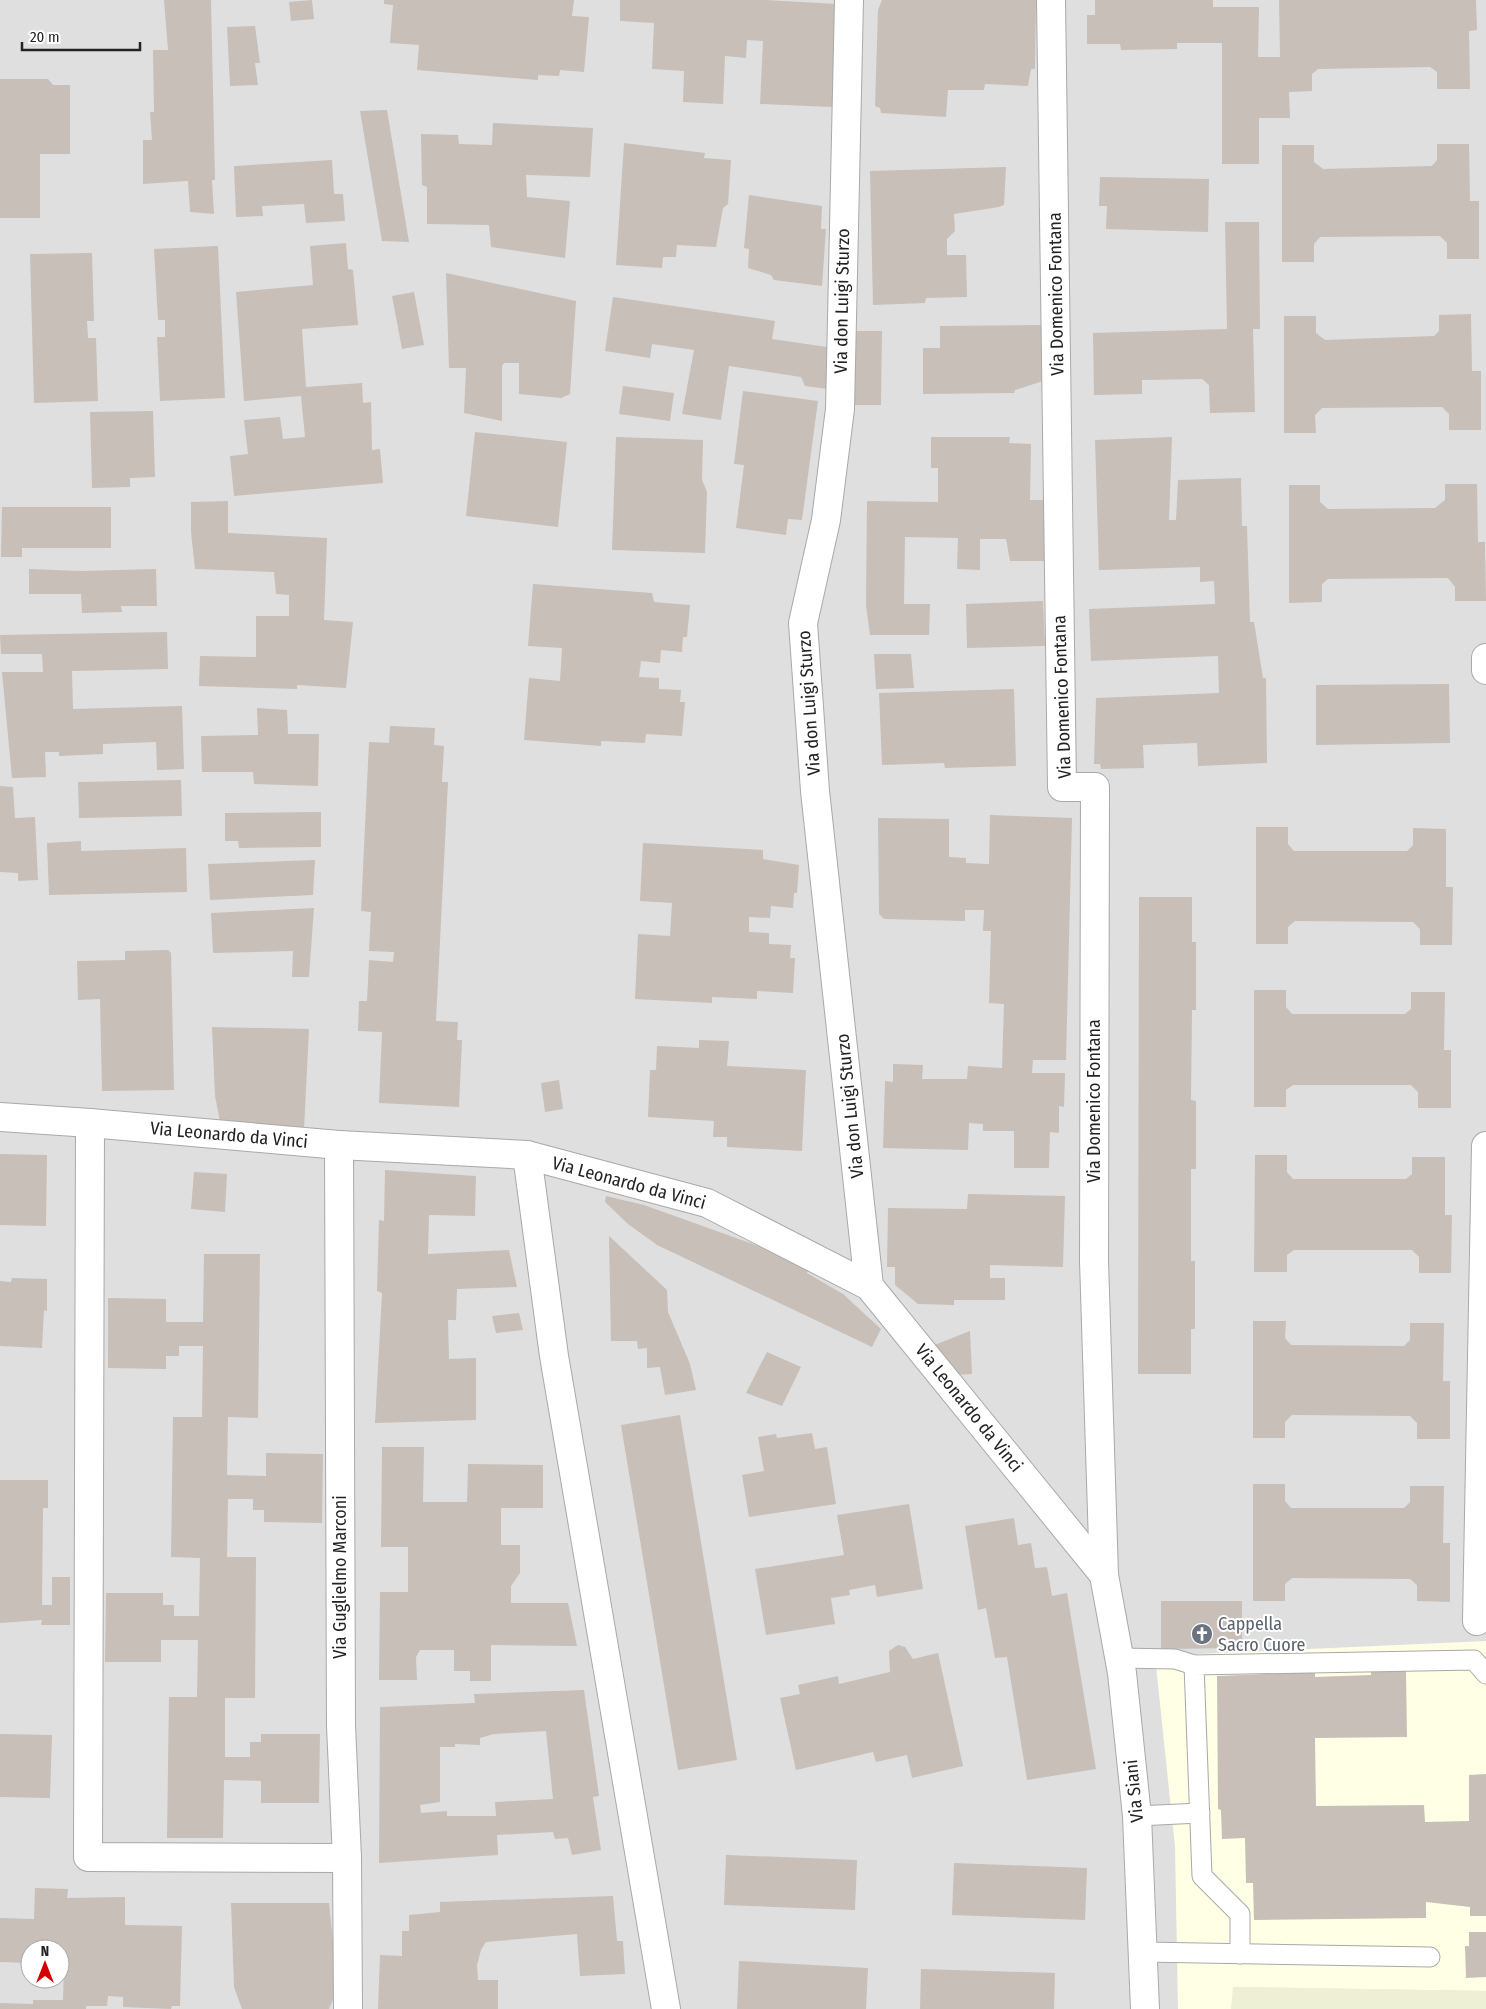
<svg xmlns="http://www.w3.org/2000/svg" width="1486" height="2009" font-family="'Fira Sans Condensed',sans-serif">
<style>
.residential{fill:#e0dfdf;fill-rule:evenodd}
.education{fill:#ffffe5}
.farmland{fill:#eef0d5}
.building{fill:#c7bfb8;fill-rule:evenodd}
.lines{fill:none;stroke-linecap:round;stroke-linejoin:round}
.service-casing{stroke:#a9a9a9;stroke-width:21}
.minor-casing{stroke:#a9a9a9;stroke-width:30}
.service{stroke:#fff;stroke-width:19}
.minor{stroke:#fff;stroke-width:28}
.labels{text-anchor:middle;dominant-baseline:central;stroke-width:4;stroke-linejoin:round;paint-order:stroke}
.street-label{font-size:18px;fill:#222;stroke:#fff}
.worship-label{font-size:18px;fill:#5b616d;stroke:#fff;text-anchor:start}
</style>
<rect width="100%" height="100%" fill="#f2efe9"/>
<path class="residential" d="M0,0H1486V1991L1234,1987L1231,2009H0ZM30,1949H60V1979H30Z"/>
<polygon class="education" points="1486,1641 1486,1991 1234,1987 1231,2009 1178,2009 1175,1847 1155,1656"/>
<polygon class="farmland" points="1233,1987 1486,1991 1486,2009 1231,2009"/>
<g class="building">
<polygon points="164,0 211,0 215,180 212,180 214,214 190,212 188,181 143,184 143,140 152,140 150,112 154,112 153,50 168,50"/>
<polygon points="312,0 314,19 291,21 289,2"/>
<polygon points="384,0 574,0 572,16 589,17 584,72 560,70 559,76 538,75 538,80 417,70 419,45 390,43 393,5 384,4"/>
<polygon points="620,0 765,0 837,4 832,107 760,104 763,41 747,40 746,58 725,56 723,104 683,102 684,71 652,69 654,23 620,21"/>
<polygon points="882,0 1036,0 1035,69 1031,69 1028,86 985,84 984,90 948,90 946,117 881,113 880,108 875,106 878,10"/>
<polygon points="1095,0 1213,0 1213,7 1259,7 1258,57 1280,57 1279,0 1476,0 1477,30 1469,31 1470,89 1437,89 1437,72 1430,67 1318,69 1312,74 1312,91 1289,92 1290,118 1259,118 1259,164 1222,164 1222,43 1177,43 1177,49 1121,50 1120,44 1087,44 1087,15 1095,15"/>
<polygon points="255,26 260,63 255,63 258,85 230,86 227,27"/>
<polygon points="0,79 48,79 53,85 70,85 70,154 40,154 40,218 0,218"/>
<polygon points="387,110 409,242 382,241 360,111"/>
<polygon points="493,123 593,128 590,177 526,175 527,197 570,201 565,258 491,247 489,225 427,224 427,187 422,185 421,134 458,135 459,144 492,145"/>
<polygon points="624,143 705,153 704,158 731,160 728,204 723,208 716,247 677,245 676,257 663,257 662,268 616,265"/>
<polygon points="1437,144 1469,144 1470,201 1479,201 1479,259 1447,259 1447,243 1440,236 1320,237 1314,244 1314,262 1282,262 1282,145 1314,145 1314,162 1323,169 1432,166 1437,160"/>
<polygon points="332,160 334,194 343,194 345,221 306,223 304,204 262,206 263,216 236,217 234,166"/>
<polygon points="1006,167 1004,205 999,207 954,214 955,231 947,239 947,255 966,255 967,297 926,298 925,303 873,305 870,171"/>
<polygon points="1100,177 1209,179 1208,232 1106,229 1107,206 1099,206"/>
<polygon points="749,195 822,206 821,229 826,229 822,286 774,280 771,275 748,268 749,249 744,248"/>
<polygon points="1225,222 1259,222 1260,329 1253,329 1255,412 1210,413 1209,385 1202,379 1142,380 1142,394 1094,395 1093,333 1227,329"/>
<polygon points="346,243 348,269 353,270 358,325 302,329 306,387 362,383 363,403 371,402 372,450 380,449 383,483 234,496 230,456 248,454 244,420 280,417 283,439 305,437 301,396 244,401 236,292 313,285 310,246"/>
<polygon points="218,246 225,398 160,401 157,337 165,337 165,320 158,320 154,249"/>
<polygon points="92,253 94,321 87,321 88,338 96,338 98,401 34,403 30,254"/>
<polygon points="446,273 576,301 570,394 561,398 519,394 519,363 504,363 502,366 502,421 464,413 466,368 449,368"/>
<polygon points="414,292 424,345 402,349 392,296"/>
<polygon points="613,297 775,321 772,339 834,348 828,389 805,386 801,377 729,366 721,420 682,414 694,350 652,344 650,358 605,351"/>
<polygon points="1471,314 1472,371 1481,371 1481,430 1449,430 1449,414 1442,407 1322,408 1315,415 1316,433 1284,433 1284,316 1316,316 1316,333 1325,340 1434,336 1439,331 1439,315"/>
<polygon points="1042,325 1043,381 1015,390 1014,393 923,394 923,348 940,348 940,326"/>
<polygon points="853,331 882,331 881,405 852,405"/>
<polygon points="623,386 674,393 670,421 619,414"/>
<polygon points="743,391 818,401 802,520 788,519 786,535 736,528 744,465 734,464"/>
<polygon points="153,411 155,477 130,478 130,487 92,488 90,412"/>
<polygon points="475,432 567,442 558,527 466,516"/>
<polygon points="616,437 703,440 702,480 707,492 705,553 612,550"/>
<polygon points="931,437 1010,437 1009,443 1031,444 1030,500 1046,500 1052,561 1010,561 1006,539 980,539 980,570 957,569 958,538 905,537 904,604 930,604 929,635 870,635 866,605 867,501 938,502 938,468 931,468"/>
<polygon points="1172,437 1169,520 1176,520 1178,480 1241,478 1242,526 1247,526 1250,622 1254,622 1263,678 1266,678 1267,763 1198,766 1197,743 1143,745 1144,768 1101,769 1100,764 1094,764 1096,698 1219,693 1218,656 1091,661 1089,609 1215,604 1214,581 1200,582 1200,567 1099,570 1095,440"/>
<polygon points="1445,484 1477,484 1478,542 1485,542 1486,601 1455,601 1455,587 1448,578 1328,579 1322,584 1322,602 1289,603 1289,485 1320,485 1320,502 1328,509 1435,508 1445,500"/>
<polygon points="228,501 228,533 327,538 324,620 353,622 346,688 297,685 297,689 199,686 200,656 256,657 256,616 289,616 289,595 276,594 274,572 195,569 191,532 191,502"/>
<polygon points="2,507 111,507 111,548 22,548 22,557 1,557"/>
<polygon points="29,569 81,571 156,569 157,606 121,606 122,612 82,613 81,594 29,594"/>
<polygon points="533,584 652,593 654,602 690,605 687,637 683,637 682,652 661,650 660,663 641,661 639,677 659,678 659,689 681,690 680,702 685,702 682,736 646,734 645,743 601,741 601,746 524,740 529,678 560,681 562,648 528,646"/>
<polygon points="1043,601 1045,646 967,648 966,604"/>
<polygon points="167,632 168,669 72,671 73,709 182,706 184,769 157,770 156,742 103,744 103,754 59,756 59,752 45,752 46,777 12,778 2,672 43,672 42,654 1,654 0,635"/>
<polygon points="874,654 911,654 914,688 876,689"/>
<polygon points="1449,684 1450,743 1316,745 1316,685"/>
<polygon points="1014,689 1016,766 945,768 944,763 882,765 879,693"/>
<polygon points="257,708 287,710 288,734 319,734 318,786 254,784 253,772 202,772 201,736 258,735"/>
<polygon points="390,726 435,728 434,745 444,746 442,782 448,782 436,1021 458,1022 457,1040 462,1040 459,1107 379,1103 382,1032 358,1031 359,1001 367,1001 369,960 393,962 394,952 369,951 371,912 361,911 369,742 389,743"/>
<polygon points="181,780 182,816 79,818 78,782"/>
<polygon points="0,786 13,787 15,818 35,817 38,880 18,881 18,873 0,872"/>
<polygon points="321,812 321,847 239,848 238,841 225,841 225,813"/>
<polygon points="990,815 1072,818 1066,1060 1033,1060 1032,1073 1065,1073 1064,1107 1059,1106 1059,1133 1050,1132 1049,1168 1014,1168 1014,1131 983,1131 983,1124 969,1123 968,1150 883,1148 885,1081 893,1082 893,1064 923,1065 922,1079 967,1079 968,1066 1002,1068 1004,1004 989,1003 991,931 983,931 984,910 965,910 965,921 884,919 879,914 878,818 949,819 949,857 966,858 966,863 989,864"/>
<polygon points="1256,827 1288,827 1288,844 1294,851 1407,851 1413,845 1413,828 1446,829 1446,887 1453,887 1452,945 1420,945 1420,929 1413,922 1295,921 1288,927 1288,944 1256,944"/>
<polygon points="81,841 81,851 186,848 187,892 49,895 47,843"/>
<polygon points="643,843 763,850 763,859 799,865 797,893 794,893 793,908 771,906 770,918 749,917 749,932 769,933 769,944 791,945 790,958 795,958 793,993 757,991 757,999 712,997 712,1003 635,999 638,934 670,936 672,903 640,901"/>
<polygon points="315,860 313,895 210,900 208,864"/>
<polygon points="1139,897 1192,897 1192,942 1196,942 1196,1010 1192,1010 1191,1100 1196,1101 1196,1169 1191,1169 1191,1261 1195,1261 1195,1329 1191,1329 1191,1374 1138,1374"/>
<polygon points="314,908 309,977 292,977 293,951 213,953 211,913"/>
<polygon points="168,950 171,953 174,1090 102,1091 100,999 78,1000 77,961 125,960 125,951"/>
<polygon points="1254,990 1286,990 1286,1007 1292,1014 1405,1014 1411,1009 1411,992 1445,992 1444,1050 1451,1050 1451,1108 1418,1108 1418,1092 1411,1085 1293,1085 1286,1090 1286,1107 1254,1107"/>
<polygon points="212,1027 309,1029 304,1129 221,1127 215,1096"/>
<polygon points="699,1040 729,1041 727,1066 806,1070 802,1151 727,1147 727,1137 713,1137 714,1121 648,1117 650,1070 656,1070 657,1046 699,1048"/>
<polygon points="559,1080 563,1109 545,1112 541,1083"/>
<polygon points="0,1154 47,1155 46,1226 0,1225"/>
<polygon points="1255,1155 1287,1155 1287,1172 1293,1179 1406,1179 1412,1174 1412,1157 1445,1157 1445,1215 1452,1215 1451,1273 1419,1273 1419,1257 1412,1250 1294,1250 1287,1255 1287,1272 1254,1272"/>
<polygon points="385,1170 476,1176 475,1216 429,1215 428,1254 509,1250 517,1287 457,1289 456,1320 448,1320 449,1359 476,1358 476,1420 375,1423 382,1293 377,1291 379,1220 384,1221"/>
<polygon points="194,1172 227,1174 225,1212 191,1209"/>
<polygon points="968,1194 1065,1196 1063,1267 990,1265 990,1278 1005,1278 1005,1300 954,1300 954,1305 918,1304 895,1285 895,1267 887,1267 888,1208 967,1209"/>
<polygon points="606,1196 644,1205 775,1252 808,1268 807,1273 843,1294 881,1329 872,1347 657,1245 628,1224 605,1202"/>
<polygon points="609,1236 667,1290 668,1312 690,1364 696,1390 665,1395 660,1367 647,1368 647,1348 638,1349 637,1341 611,1341"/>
<polygon points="204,1254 260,1254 258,1418 228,1417 227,1475 266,1476 266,1453 323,1454 322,1523 264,1522 264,1510 253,1510 253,1499 228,1499 227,1557 256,1557 255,1698 225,1698 225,1757 250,1757 250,1742 261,1742 261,1734 320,1734 319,1803 261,1803 261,1781 224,1780 223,1838 167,1838 169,1697 197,1697 198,1640 161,1640 161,1662 105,1662 106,1593 163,1593 163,1605 174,1605 174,1616 199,1616 200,1558 171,1557 173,1417 202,1417 203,1346 179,1346 179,1356 166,1356 166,1369 108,1368 108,1298 166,1299 166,1322 203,1322"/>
<polygon points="12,1278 47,1279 47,1311 44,1310 42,1348 0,1346 0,1281 11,1282"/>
<polygon points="519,1313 523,1330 496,1333 492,1316"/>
<polygon points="1253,1321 1286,1321 1285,1338 1291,1345 1404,1346 1410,1340 1410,1323 1444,1323 1443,1381 1450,1381 1450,1439 1417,1439 1417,1423 1410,1416 1292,1415 1285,1422 1285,1438 1253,1438"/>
<polygon points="970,1331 972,1374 953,1375 932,1346"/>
<polygon points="767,1352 801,1367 782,1406 746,1393"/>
<polygon points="680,1415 737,1760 678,1770 621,1425"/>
<polygon points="812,1433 815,1449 827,1447 836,1504 749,1517 742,1475 764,1471 758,1437 776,1434 777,1438"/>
<polygon points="382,1447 424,1447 423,1502 467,1502 468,1464 543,1465 543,1508 501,1508 501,1545 520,1545 520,1573 511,1586 511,1603 568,1603 577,1646 491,1645 491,1681 470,1681 470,1671 454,1671 454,1650 420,1650 416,1657 417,1680 379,1680 380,1592 408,1592 408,1547 381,1547"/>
<polygon points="0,1480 48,1480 48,1508 43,1508 42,1605 52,1605 52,1577 70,1577 70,1625 41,1625 42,1620 0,1623"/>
<polygon points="1253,1484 1285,1484 1285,1501 1291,1508 1404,1508 1410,1502 1410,1486 1444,1486 1443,1543 1450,1543 1450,1602 1417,1601 1417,1585 1410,1579 1292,1578 1285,1584 1285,1601 1253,1601"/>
<polygon points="909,1504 923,1589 877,1597 875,1585 849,1590 850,1595 831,1598 835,1624 766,1635 755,1569 844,1555 837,1515"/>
<polygon points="1014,1518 1018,1545 1031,1543 1035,1568 1047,1567 1052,1596 1067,1593 1096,1769 1027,1780 1007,1657 995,1658 986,1608 978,1610 965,1526"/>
<polygon points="1161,1601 1242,1601 1242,1648 1161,1649"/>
<polygon points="898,1645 905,1647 913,1659 938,1653 963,1766 912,1778 907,1755 876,1762 873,1752 796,1770 780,1698 800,1694 798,1685 838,1676 839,1684 890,1672 889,1651"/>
<polygon points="1406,1671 1407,1737 1315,1738 1316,1806 1424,1805 1425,1822 1469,1821 1469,1775 1486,1774 1486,1916 1470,1916 1470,1907 1426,1902 1426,1918 1254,1920 1253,1883 1246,1883 1245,1838 1222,1839 1221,1810 1218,1809 1217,1676 1315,1672 1315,1677 1371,1675 1371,1672"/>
<path d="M584,1690L599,1796L593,1797L601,1850L572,1855L568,1838L555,1839L553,1832L497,1835L498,1855L379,1863L380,1707L475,1703L474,1694ZM546,1731L553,1799L495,1802L496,1816H447V1811L421,1813L420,1805L440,1802V1747H455V1744L480,1745V1738L494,1734Z"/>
<polygon points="0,1734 52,1735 50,1798 0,1797"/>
<polygon points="726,1855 857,1860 855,1910 724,1905"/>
<polygon points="954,1863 1087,1868 1085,1920 952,1915"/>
<polygon points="35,1888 68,1889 67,1898 125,1897 125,1925 182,1926 180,2006 172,2006 171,2009 123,2007 123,1997 108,1996 107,2006 86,2006 86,2009 0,2009 0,2003 33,2004 33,2000 63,2000 64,1963 60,1963 60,1949 30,1949 30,1963 0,1962 0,1918 34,1919"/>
<polygon points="613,1896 617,1941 623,1941 625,1974 580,1976 577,1934 486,1942 481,1950 477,1965 478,1980 498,1980 498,2009 378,2009 380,1955 402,1956 402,1931 409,1931 409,1915 440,1912 440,1902"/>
<polygon points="231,1903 329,1903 338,1988 329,2009 242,2009 234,1987"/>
<polygon points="1469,1932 1486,1932 1486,1977 1466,1978 1465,1946 1469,1946"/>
<polygon points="739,1961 868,1968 866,2009 737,2009"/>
<polygon points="921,1969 1055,1973 1054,2009 920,2009"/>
</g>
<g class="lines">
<g class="service-casing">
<g id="service">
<polyline points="1119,1658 1175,1659 1194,1665"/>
<polyline points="1137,1816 1200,1813"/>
<polyline points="1143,1952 1430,1957"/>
<polyline points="1240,1954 1240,1914 1202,1876 1194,1665 1474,1660 1486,1674"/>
</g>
</g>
<g class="minor-casing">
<g id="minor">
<polyline points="849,0 840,409 826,520 803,623 815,791 869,1286"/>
<polyline points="1051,0 1062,787 1095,787 1094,1261 1104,1575 1122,1673 1137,1816 1145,2009"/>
<polyline points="1486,658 1486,670"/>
<polyline points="0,1117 90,1123 339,1145 527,1155 707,1203 869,1286 1104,1575"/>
<polyline points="90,1123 88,1857 347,1858"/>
<polyline points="339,1145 341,1726 347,1858 348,2009"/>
<polyline points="527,1155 554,1356 666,2009"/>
<polyline points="1477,1621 1486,1146"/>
</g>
</g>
<use href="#service" class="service"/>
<use href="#minor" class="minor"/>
</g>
<defs>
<g id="church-disc" transform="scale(1.125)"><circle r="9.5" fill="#6b7280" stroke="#fff"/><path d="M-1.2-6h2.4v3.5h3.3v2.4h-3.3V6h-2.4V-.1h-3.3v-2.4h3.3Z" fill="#fff"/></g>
</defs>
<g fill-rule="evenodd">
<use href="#church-disc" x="1202" y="1634"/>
</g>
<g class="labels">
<g class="street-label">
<text transform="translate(1056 294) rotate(-91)">Via Domenico Fontana</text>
<text transform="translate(842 301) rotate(-89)">Via don Luigi Sturzo</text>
<text transform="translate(1062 697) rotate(-92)">Via Domenico Fontana</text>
<text transform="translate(809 703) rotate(-94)">Via don Luigi Sturzo</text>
<text transform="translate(1094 1101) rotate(-90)">Via Domenico Fontana</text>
<text transform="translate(850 1106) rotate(-96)">Via don Luigi Sturzo</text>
<text transform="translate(229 1135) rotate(5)">Via Leonardo da Vinci</text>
<text transform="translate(629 1183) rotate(15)">Via Leonardo da Vinci</text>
<text transform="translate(969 1408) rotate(51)">Via Leonardo da Vinci</text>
<text transform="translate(340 1577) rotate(-90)">Via Guglielmo Marconi</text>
<text transform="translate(1134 1791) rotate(-96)">Via Siani</text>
</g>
<g class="worship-label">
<text x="1218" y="1624">Cappella<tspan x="1218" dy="21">Sacro Cuore</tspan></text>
</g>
</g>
<g transform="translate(45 1964)"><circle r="24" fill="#ffffff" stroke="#a7a7a7"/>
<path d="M0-4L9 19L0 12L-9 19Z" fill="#d40000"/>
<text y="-8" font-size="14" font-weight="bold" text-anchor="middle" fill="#222222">N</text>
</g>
<path d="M22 42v8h118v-8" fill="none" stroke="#222222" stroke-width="2.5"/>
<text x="30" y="42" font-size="15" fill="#222222" stroke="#ffffff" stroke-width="4" paint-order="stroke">20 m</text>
</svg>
